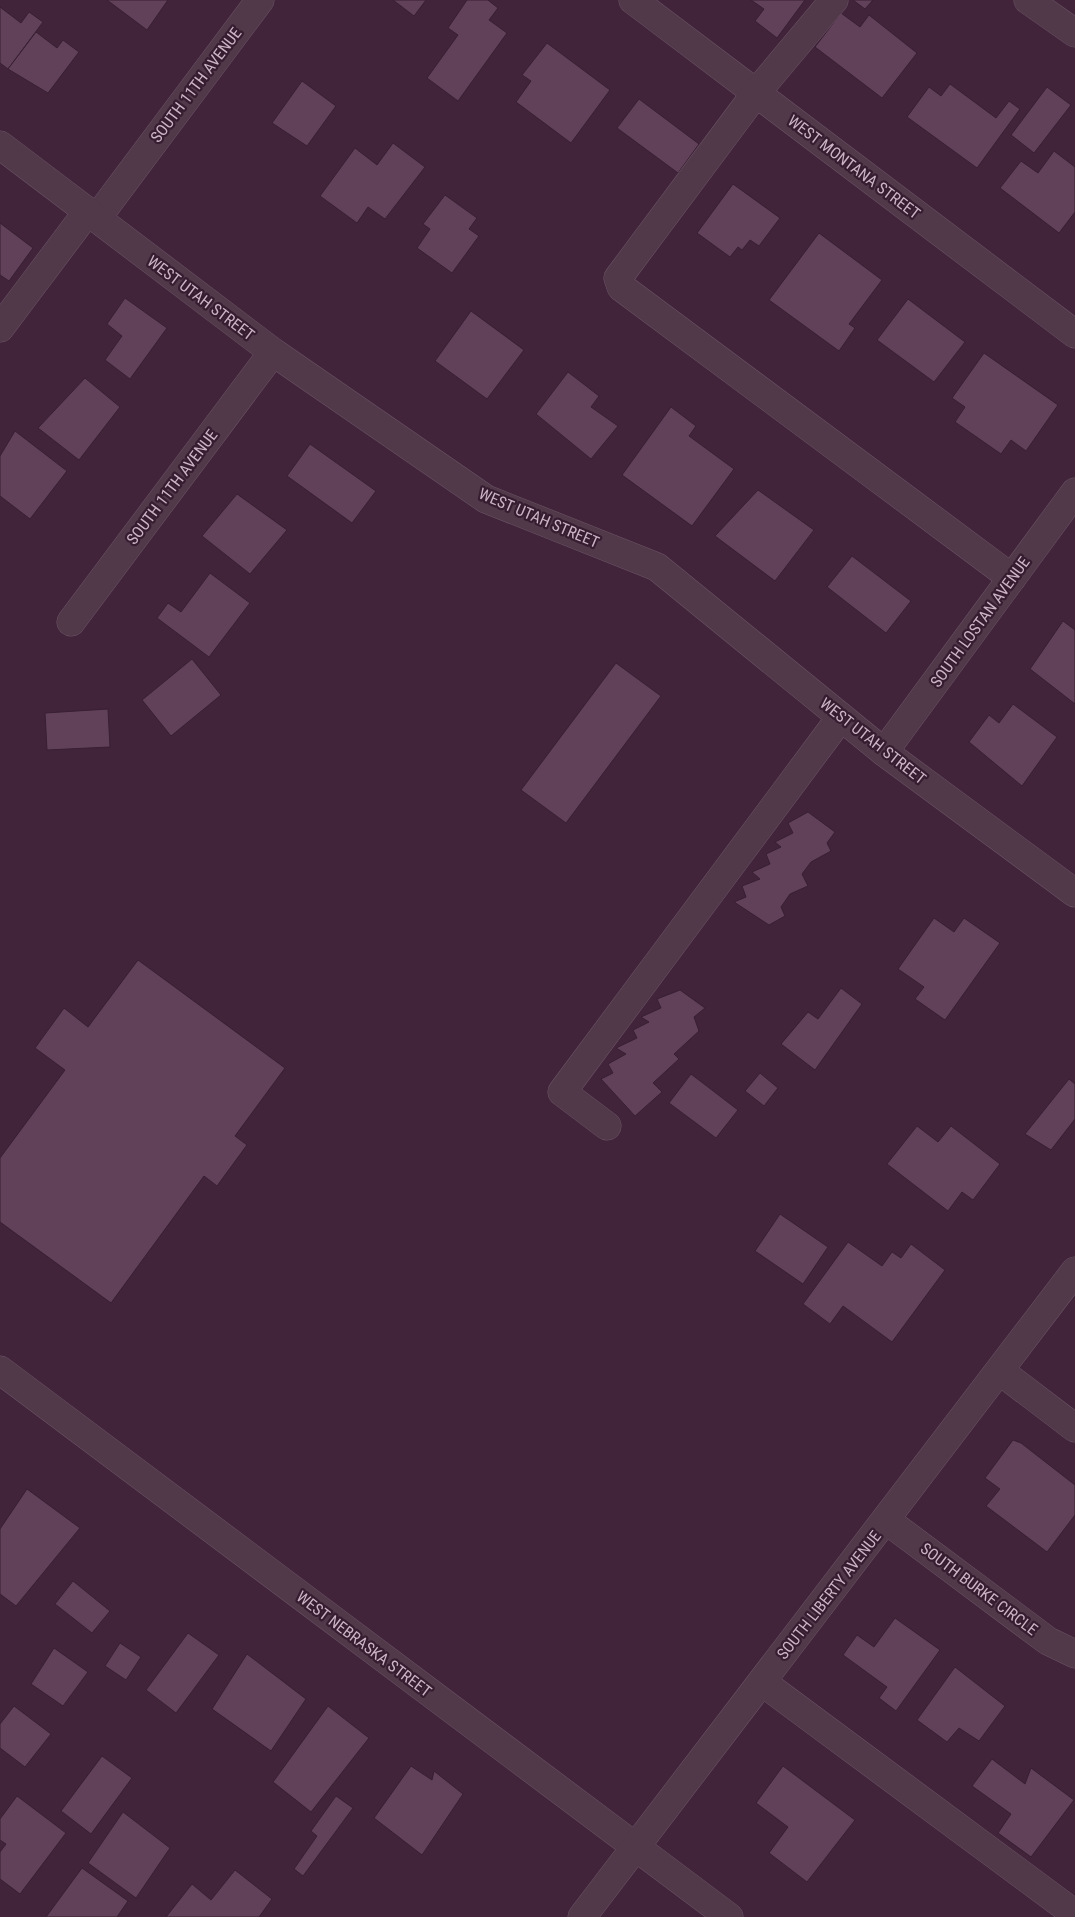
<svg xmlns="http://www.w3.org/2000/svg" width="1075" height="1917" font-family="'Roboto Condensed',sans-serif">
<style>
.building{fill:#614059;stroke:#381f32}
.lines{fill:none;stroke-linecap:round;stroke-linejoin:round}
.minor-casing{stroke:#6b5465;stroke-width:29}
.minor{stroke:#51394a;stroke-width:28}
.labels{text-anchor:middle;dominant-baseline:central;stroke-width:4.5;stroke-linejoin:round;paint-order:stroke}
.street-label{font-size:16px;fill:#cbb5c5;stroke:#361d30}
</style>
<rect width="100%" height="100%" fill="#41243a"/>
<g class="building">
<polygon points="107,0 168,0 147,30"/>
<polygon points="393,0 426,0 414,16"/>
<polygon points="467,0 488,0 498,8 489,20 507,33 458,101 427,78 458,35 448,28"/>
<polygon points="751,0 805,0 777,38 755,21 764,9"/>
<polygon points="853,0 873,0 865,9"/>
<polygon points="0,7 21,23 29,12 43,22 8,69 0,63"/>
<polygon points="841,13 860,27 869,15 917,53 882,98 815,47"/>
<polygon points="36,32 57,48 63,40 79,52 48,93 8,69"/>
<polygon points="547,43 610,90 571,143 516,102 531,81 522,75"/>
<polygon points="302,81 336,106 307,146 272,123"/>
<polygon points="950,84 996,118 1009,101 1020,109 977,168 907,117 929,87 941,96"/>
<polygon points="1047,87 1071,105 1034,153 1011,135"/>
<polygon points="639,99 699,144 678,173 617,128"/>
<polygon points="393,143 425,167 385,219 368,207 357,223 320,196 355,148 377,165"/>
<polygon points="1054,151 1075,167 1075,212 1059,233 1000,188 1021,161 1038,173"/>
<polygon points="733,184 780,218 759,246 750,240 742,250 738,247 730,257 697,233"/>
<polygon points="445,195 477,218 469,229 479,236 452,273 417,248 430,229 423,224"/>
<polygon points="0,223 33,248 9,281 0,275"/>
<polygon points="819,233 882,280 849,324 855,328 839,351 769,300"/>
<polygon points="125,298 167,328 130,379 105,360 122,336 107,324"/>
<polygon points="908,299 965,342 934,382 877,340"/>
<polygon points="471,311 524,350 487,399 435,361"/>
<polygon points="984,353 1058,405 1026,451 1011,440 1001,454 955,422 965,407 952,398"/>
<polygon points="568,372 599,396 591,407 618,426 591,459 536,414"/>
<polygon points="85,378 120,407 79,460 38,428"/>
<polygon points="671,407 696,426 689,436 734,469 692,526 622,475"/>
<polygon points="15,431 67,471 30,519 0,496 0,456"/>
<polygon points="310,444 376,491 352,523 287,476"/>
<polygon points="758,490 814,530 775,581 715,536"/>
<polygon points="237,494 287,530 250,574 202,536"/>
<polygon points="852,556 911,601 886,633 827,587"/>
<polygon points="210,573 250,603 209,657 157,618 168,603 181,612"/>
<polygon points="1063,621 1075,630 1075,704 1030,669"/>
<polygon points="192,659 221,695 171,736 142,700"/>
<polygon points="616,663 661,696 566,823 521,790"/>
<polygon points="1013,704 1057,737 1022,786 969,742 989,715 999,723"/>
<polygon points="108,709 110,747 47,750 45,713"/>
<polygon points="808,812 835,832 827,843 831,851 811,862 802,874 808,886 790,894 781,907 785,916 769,925 734,902 746,897 742,886 760,879 752,872 770,864 766,854 781,847 775,842 793,833 788,823"/>
<polygon points="934,918 954,932 964,918 1000,943 945,1020 915,999 924,987 898,969"/>
<polygon points="138,960 285,1068 235,1136 247,1145 217,1186 204,1176 111,1303 0,1222 0,1158 65,1070 35,1048 64,1008 88,1027"/>
<polygon points="841,988 862,1004 815,1070 781,1044 808,1012 818,1019"/>
<polygon points="680,990 705,1008 694,1017 699,1031 674,1054 679,1059 653,1083 662,1092 635,1116 601,1079 613,1073 608,1064 626,1054 616,1048 637,1038 633,1030 649,1022 641,1017 661,1008 657,999"/>
<polygon points="760,1073 778,1088 764,1106 745,1091"/>
<polygon points="691,1074 738,1110 716,1138 669,1103"/>
<polygon points="1069,1079 1075,1084 1075,1119 1051,1150 1025,1134"/>
<polygon points="917,1126 938,1142 951,1126 1000,1164 973,1200 962,1192 948,1211 887,1164"/>
<polygon points="780,1214 828,1247 803,1284 755,1251"/>
<polygon points="848,1242 882,1266 892,1252 901,1258 911,1244 945,1270 892,1342 843,1306 830,1324 803,1304"/>
<polygon points="1013,1440 1021,1443 1075,1485 1075,1515 1047,1552 986,1506 1000,1489 985,1478"/>
<polygon points="27,1489 80,1528 16,1606 0,1594 0,1529"/>
<polygon points="73,1581 110,1611 92,1633 55,1604"/>
<polygon points="895,1618 940,1650 896,1711 879,1698 887,1687 843,1655 857,1635 874,1647"/>
<polygon points="188,1633 219,1655 176,1713 146,1690"/>
<polygon points="120,1643 141,1657 126,1680 105,1666"/>
<polygon points="54,1648 88,1672 63,1706 31,1684"/>
<polygon points="247,1654 306,1699 271,1751 212,1709"/>
<polygon points="955,1667 1005,1706 979,1741 959,1728 947,1742 917,1720"/>
<polygon points="14,1706 51,1734 25,1767 0,1748 0,1724"/>
<polygon points="328,1706 369,1738 311,1812 273,1782"/>
<polygon points="102,1756 132,1778 91,1834 61,1811"/>
<polygon points="992,1759 1025,1784 1031,1768 1074,1800 1031,1857 998,1833 1011,1814 972,1786"/>
<polygon points="411,1766 432,1780 434,1771 463,1794 422,1855 374,1818"/>
<polygon points="783,1766 855,1820 807,1882 769,1853 788,1827 756,1803"/>
<polygon points="17,1796 66,1833 20,1894 0,1879 0,1852 6,1844 0,1840 0,1819"/>
<polygon points="336,1796 353,1808 303,1876 294,1869 317,1836 311,1831"/>
<polygon points="123,1812 170,1848 136,1898 88,1863"/>
<polygon points="82,1868 128,1901 117,1917 46,1917"/>
<polygon points="235,1870 272,1899 259,1917 166,1917 192,1884 211,1900"/>
</g>
<g class="lines">
<g class="minor-casing">
<g id="minor">
<polyline points="633,0 1075,334"/>
<polyline points="834,0 756,93 618,278 621,287 1012,578"/>
<polyline points="1028,0 1075,33"/>
<polyline points="0,145 273,352 486,499 657,567 884,752 1075,893"/>
<polyline points="97,218 260,0"/>
<polyline points="0,328 88,211"/>
<polyline points="71,622 273,352"/>
<polyline points="884,752 1075,492"/>
<polyline points="607,1126 562,1092 841,717"/>
<polyline points="0,1370 729,1917"/>
<polyline points="1000,1371 1075,1428"/>
<polyline points="886,1520 1048,1641 1075,1654"/>
<polyline points="762,1682 1075,1914"/>
<polyline points="582,1917 1075,1271"/>
</g>
</g>
<use href="#minor" class="minor"/>
</g>
<g class="labels">
<g class="street-label">
<text transform="translate(196 85) rotate(-53)">SOUTH 11TH AVENUE</text>
<text transform="translate(854 167) rotate(37)">WEST MONTANA STREET</text>
<text transform="translate(201 298) rotate(37)">WEST UTAH STREET</text>
<text transform="translate(172 487) rotate(-53)">SOUTH 11TH AVENUE</text>
<text transform="translate(539 518) rotate(23)">WEST UTAH STREET</text>
<text transform="translate(980 622) rotate(-54)">SOUTH LOSTAN AVENUE</text>
<text transform="translate(873 741) rotate(38)">WEST UTAH STREET</text>
<text transform="translate(979 1589) rotate(37)">SOUTH BURKE CIRCLE</text>
<text transform="translate(829 1595) rotate(-52)">SOUTH LIBERTY AVENUE</text>
<text transform="translate(364 1644) rotate(37)">WEST NEBRASKA STREET</text>
</g>
</g>
</svg>
